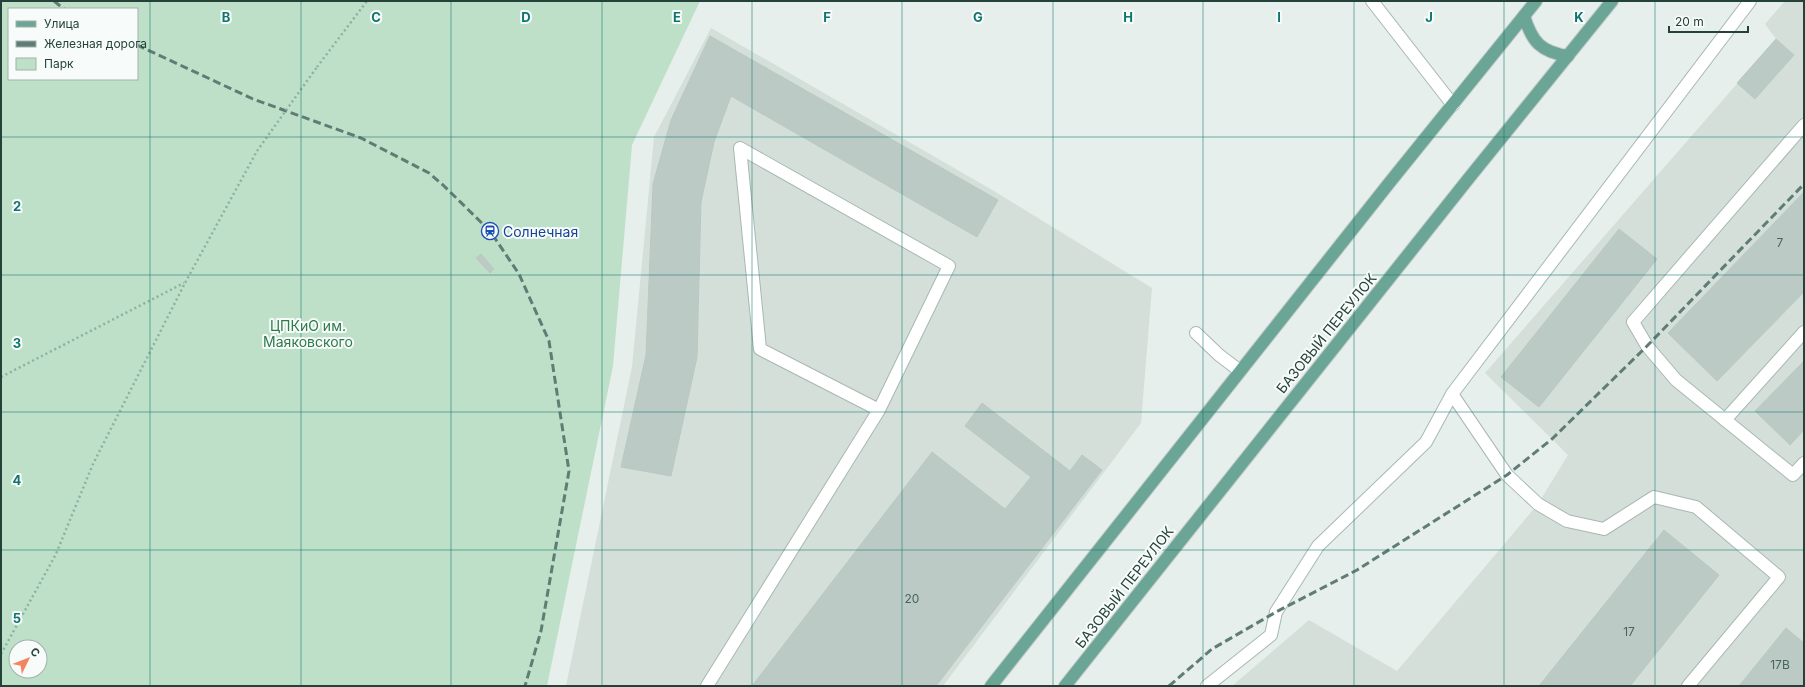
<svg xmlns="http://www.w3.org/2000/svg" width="1805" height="687" font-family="Inter,sans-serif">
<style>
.built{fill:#d4dfda}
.green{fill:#bfe0c8;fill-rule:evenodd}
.building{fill:#bbcac4;stroke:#b8c9c2}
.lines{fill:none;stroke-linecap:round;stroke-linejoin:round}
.minor-casing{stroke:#a8b8b2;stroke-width:14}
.major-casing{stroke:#c2cac8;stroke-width:14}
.path{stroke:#86b3a5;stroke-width:2.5;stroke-dasharray:2 3;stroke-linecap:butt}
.minor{stroke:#fff;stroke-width:12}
.major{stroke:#6aa596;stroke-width:12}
.rail{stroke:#5f7d75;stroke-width:3;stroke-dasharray:8 4;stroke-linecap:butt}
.path-bridge{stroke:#86b3a5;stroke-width:2.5;stroke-dasharray:2 3;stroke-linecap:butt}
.grid{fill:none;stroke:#0f766e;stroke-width:1;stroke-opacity:0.55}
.labels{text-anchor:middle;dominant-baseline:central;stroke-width:4;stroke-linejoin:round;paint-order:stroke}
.number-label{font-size:12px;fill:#4a645c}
.transit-label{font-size:14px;fill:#164399;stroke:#f7fbf9;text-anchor:start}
.park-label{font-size:14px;fill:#2d7a4b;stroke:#f7fbf9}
.street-label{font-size:14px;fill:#24423a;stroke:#f7fbf9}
.grid-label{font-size:13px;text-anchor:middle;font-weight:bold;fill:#0f766e;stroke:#f7fbf9;stroke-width:4;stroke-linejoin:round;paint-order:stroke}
</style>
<rect width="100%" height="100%" fill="#e6efeb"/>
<g class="built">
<polygon points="1785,1 1804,1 1804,686 1232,686 1309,620 1397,671 1538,504 1568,455 1485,373 1776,39 1765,24"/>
<polygon points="711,28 994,191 1152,288 1141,423 943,686 566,686 632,367 654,137"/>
</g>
<path class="green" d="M1,1H700L632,145L613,366L547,686H1ZM9,9H137V79H9ZM16,647H40V671H16Z"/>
<g class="building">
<polygon points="710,36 998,200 977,237 731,96 714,142 701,202 697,357 671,476 621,467 646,355 653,184 671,120"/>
<polygon points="1776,39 1794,55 1755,99 1737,83"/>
<polygon points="1804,192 1804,292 1717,381 1668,333"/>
<polygon points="1619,229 1657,259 1539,407 1501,377"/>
<polygon points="481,254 494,269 490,273 476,258"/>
<polygon points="1804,361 1804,430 1790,445 1755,411"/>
<polygon points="982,403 1070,471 1082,455 1102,470 936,686 752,686 932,452 1005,509 1031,477 965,426"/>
<polygon points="1664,530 1719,575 1630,686 1539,686"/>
<polygon points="1786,628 1804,643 1804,686 1739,686"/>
</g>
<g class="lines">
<g class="minor-casing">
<g id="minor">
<polyline points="1372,1 1453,105"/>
<polyline points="1804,125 1633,322 1647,346 1676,380 1793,475 1804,463"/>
<polyline points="1196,333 1219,355 1240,371"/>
<polyline points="1452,394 1507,475 1538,504 1567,521 1604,529 1654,497 1696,507 1779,577 1688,686"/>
<polyline points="1725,420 1804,332"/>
<polyline points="707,686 879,410 949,266 740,148 760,349 879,410"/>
<polyline points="1207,686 1271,635 1276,612 1318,546 1426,442 1452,394 1750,1"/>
</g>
</g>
<g class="major-casing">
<g id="major">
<path d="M1524,16C1532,42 1541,52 1568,56"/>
<polyline points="991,686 1390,182 1536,1"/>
<polyline points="1065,686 1469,178 1612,1"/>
</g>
</g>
<g class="path">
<polyline points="317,67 367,1"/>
<polyline points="1,377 184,283"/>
<polyline points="1,654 56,554 93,464 185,283 257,151"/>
</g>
<use href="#minor" class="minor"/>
<use href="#major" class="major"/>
<g class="rail">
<polyline points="54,1 64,9"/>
<polyline points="137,45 253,99 361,138 429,173 443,185 490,231 519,274 549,341 569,471 541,631 525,686"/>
<polyline points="1169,686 1212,649 1276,612 1357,570 1507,475 1552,439 1647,346 1804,184"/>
</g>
<polyline class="path-bridge" points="257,151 317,67"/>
</g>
<path class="grid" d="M150,1V686M301,1V686M451,1V686M602,1V686M752,1V686M902,1V686M1053,1V686M1203,1V686M1354,1V686M1504,1V686M1655,1V686M1,137H1804M1,275H1804M1,412H1804M1,550H1804"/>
<defs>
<g id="station-ring" transform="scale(0.9)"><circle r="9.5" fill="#f7fbf9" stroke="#1a4fb4" stroke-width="1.5"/><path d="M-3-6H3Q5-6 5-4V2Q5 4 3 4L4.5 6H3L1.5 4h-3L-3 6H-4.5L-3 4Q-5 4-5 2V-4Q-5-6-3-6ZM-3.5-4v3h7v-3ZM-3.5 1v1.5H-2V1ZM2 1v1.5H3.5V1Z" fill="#1a4fb4"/></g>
</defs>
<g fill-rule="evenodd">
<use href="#station-ring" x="490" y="231"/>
</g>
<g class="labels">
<g class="number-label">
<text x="1780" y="242">7</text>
<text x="912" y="598">20</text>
<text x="1629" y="631">17</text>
<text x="1780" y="664">17В</text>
</g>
<g class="transit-label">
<text x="503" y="231">Солнечная</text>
</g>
<g class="park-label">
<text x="308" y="325">ЦПКиО им.<tspan x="308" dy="16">Маяковского</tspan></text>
</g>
<g class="street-label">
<text transform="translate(1326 333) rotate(-51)">БАЗОВЫЙ ПЕРЕУЛОК</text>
<text transform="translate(1124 587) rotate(-52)">БАЗОВЫЙ ПЕРЕУЛОК</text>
</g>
</g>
<g class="grid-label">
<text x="226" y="22">B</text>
<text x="376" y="22">C</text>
<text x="526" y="22">D</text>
<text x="677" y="22">E</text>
<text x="827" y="22">F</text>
<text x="978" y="22">G</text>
<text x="1128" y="22">H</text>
<text x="1279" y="22">I</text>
<text x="1429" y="22">J</text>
<text x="1579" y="22">K</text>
<text x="17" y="211">2</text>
<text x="17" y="348">3</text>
<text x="17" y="485">4</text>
<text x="17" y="623">5</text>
</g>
<rect width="1805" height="687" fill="none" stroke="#24423a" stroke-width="4"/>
<rect x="8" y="8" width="130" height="72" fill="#f7fbf9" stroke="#a3b1ad"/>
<rect x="16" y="21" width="20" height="6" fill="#6aa596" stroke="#a3b1ad"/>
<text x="44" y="28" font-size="12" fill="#24423a">Улица</text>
<rect x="16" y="41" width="20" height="6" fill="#5f7d75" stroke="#a3b1ad"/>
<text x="44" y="48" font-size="12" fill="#24423a">Железная дорога</text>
<rect x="16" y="58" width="20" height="12" fill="#bfe0c8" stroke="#a3b1ad"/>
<text x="44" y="68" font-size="12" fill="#24423a">Парк</text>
<g transform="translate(28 659) rotate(47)"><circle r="19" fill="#f7fbf9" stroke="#a3b1ad"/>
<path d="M0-3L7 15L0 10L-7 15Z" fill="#f4845f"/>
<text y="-6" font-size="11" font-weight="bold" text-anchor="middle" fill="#24423a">С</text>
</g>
<path d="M1669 26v6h79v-6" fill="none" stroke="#24423a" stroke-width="2"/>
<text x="1675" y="26" font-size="12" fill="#24423a" stroke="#f7fbf9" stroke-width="3" paint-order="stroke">20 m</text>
</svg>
